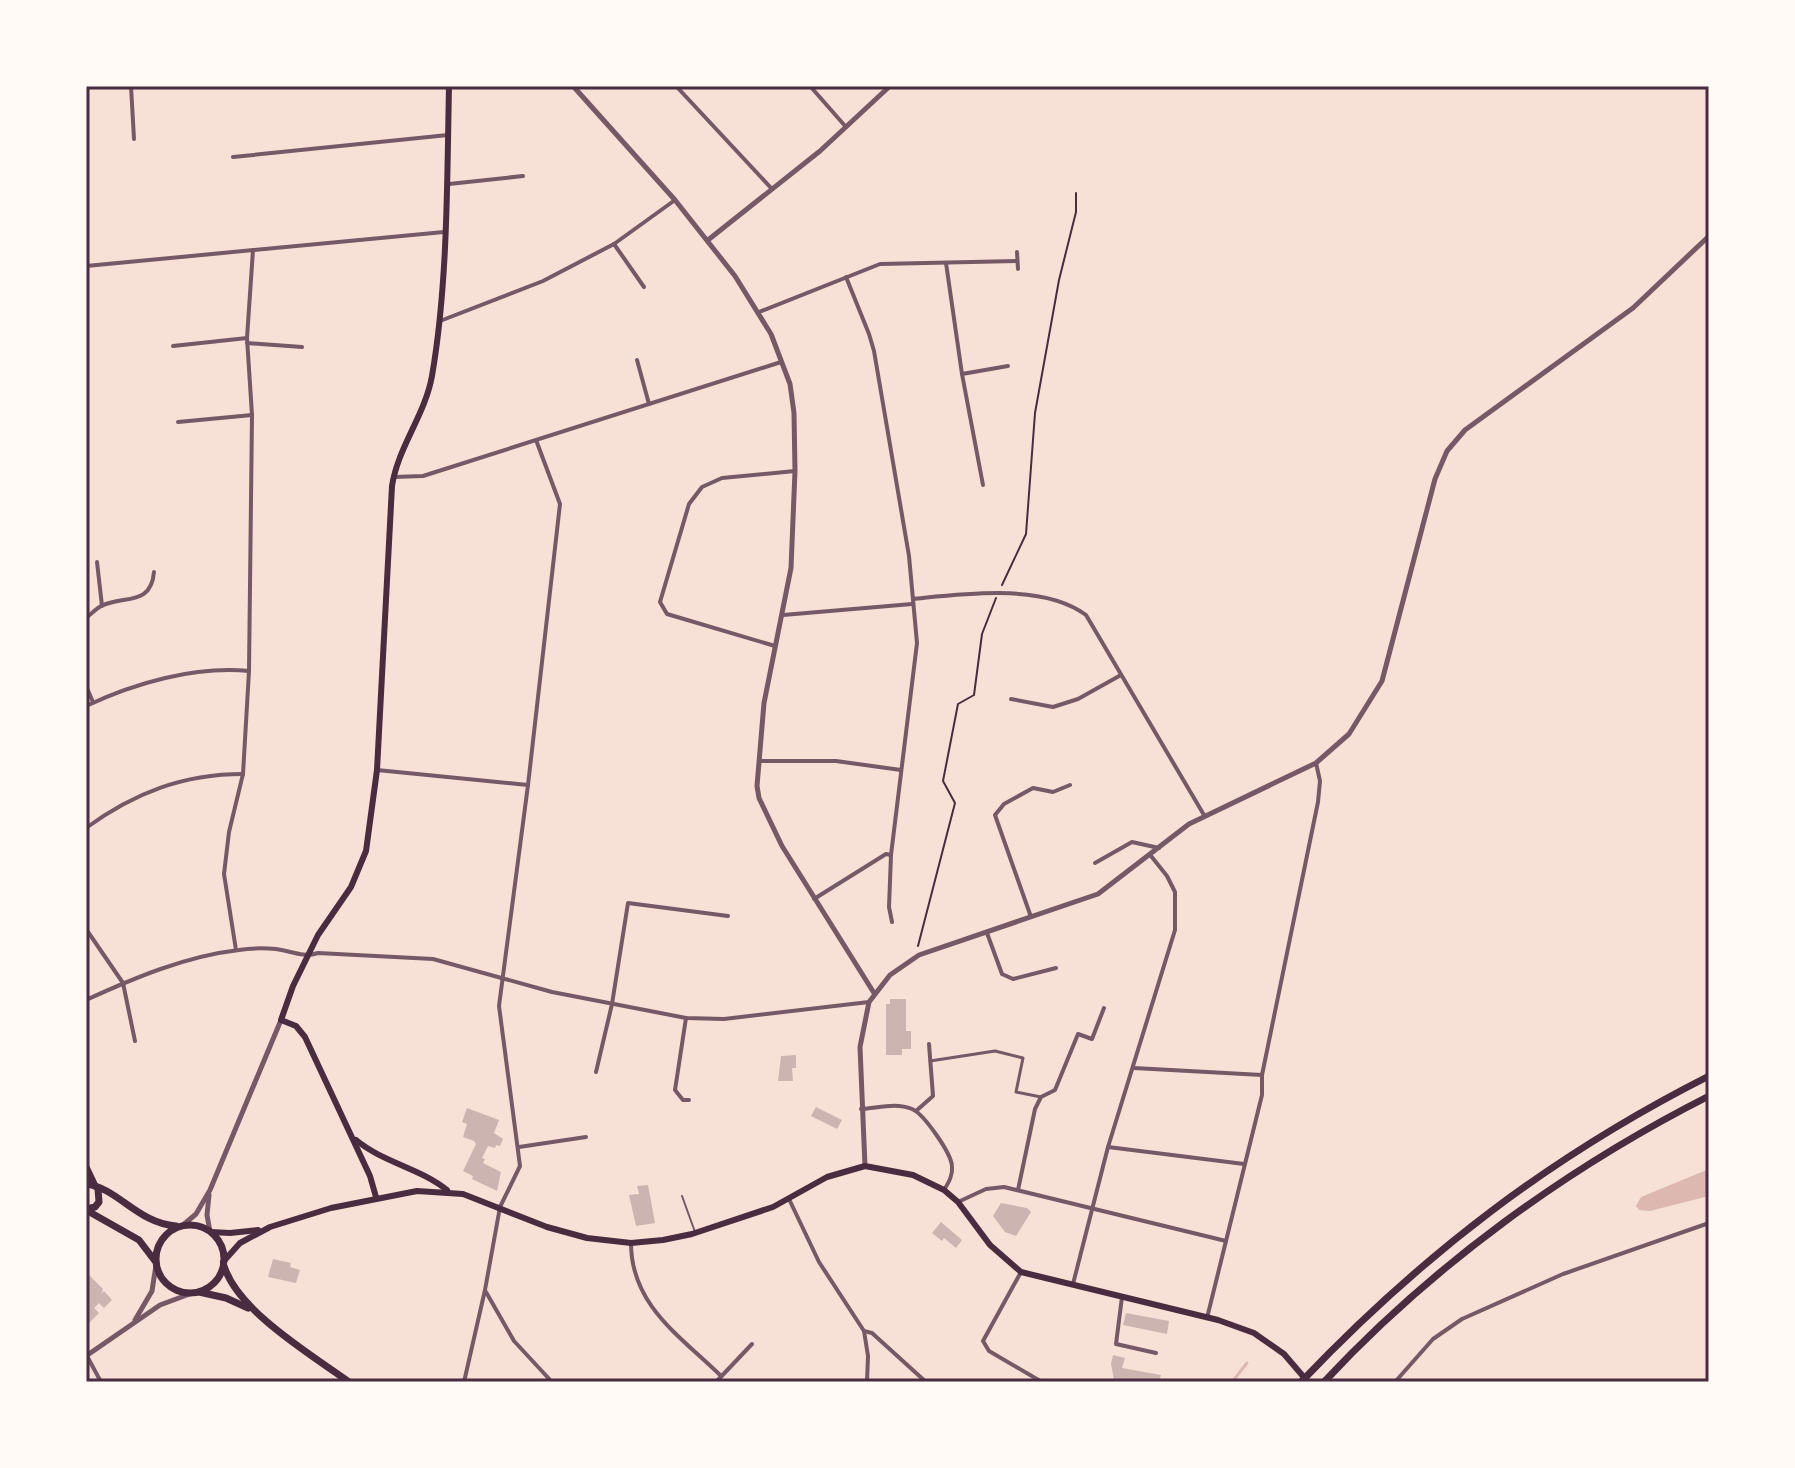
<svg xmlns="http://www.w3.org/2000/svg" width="1795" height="1468" font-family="Arial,sans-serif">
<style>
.water{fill:#dcb8b0}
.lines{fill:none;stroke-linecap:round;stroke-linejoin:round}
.stream{stroke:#dcb8b0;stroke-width:3}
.building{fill:#ccb4b1}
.path{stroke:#4a2c40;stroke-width:2}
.service{stroke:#755966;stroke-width:2}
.pedestrian{stroke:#755966;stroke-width:3}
.minor{stroke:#755966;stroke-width:4}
.tertiary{stroke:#755966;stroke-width:5}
.secondary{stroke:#4a2c40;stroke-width:6}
.primary{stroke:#4a2c40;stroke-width:7}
.trunk{stroke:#4a2c40;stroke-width:7}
.neatline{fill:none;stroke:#4a2c40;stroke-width:3}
</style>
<rect width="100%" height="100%" fill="#f7e1d7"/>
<polygon class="water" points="1709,1169 1709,1196 1650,1211 1639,1210 1636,1206 1641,1197"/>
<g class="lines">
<polyline class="stream" points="1232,1382 1247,1363"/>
</g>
<g class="building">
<polygon points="890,999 906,999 906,1031 911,1031 911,1049 902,1049 902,1055 886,1055 886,1004 890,1004"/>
<polygon points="796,1055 796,1068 792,1068 793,1081 778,1081 781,1056"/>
<polygon points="816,1107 842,1120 837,1129 811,1116"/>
<polygon points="467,1108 499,1120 494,1133 503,1139 500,1146 496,1145 495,1148 488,1146 482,1158 485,1159 483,1163 501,1172 497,1191 472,1179 473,1176 463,1171 476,1144 474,1141 463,1137 467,1124 462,1122"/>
<polygon points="648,1185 655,1223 636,1226 629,1195 639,1194 637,1186"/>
<polygon points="1001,1203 1027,1208 1031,1212 1016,1236 1005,1232 993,1216"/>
<polygon points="941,1222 962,1240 956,1248 944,1238 942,1241 932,1233"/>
<polygon points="273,1259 291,1263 290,1267 300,1270 296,1283 268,1277"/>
<polygon points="86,1272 103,1289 101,1294 104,1291 112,1300 104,1308 99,1303 94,1308 99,1313 86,1326"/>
<polygon points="1126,1313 1169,1321 1167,1334 1123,1325"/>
<polygon points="1113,1355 1125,1358 1122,1368 1161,1375 1159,1382 1114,1380 1111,1364"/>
</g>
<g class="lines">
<g class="path">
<polyline points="1002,585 1026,534 1035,413 1059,280 1076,212 1076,193"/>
<polyline points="918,946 955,803 943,781 958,704 974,695 982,634 996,598"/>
</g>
<polyline class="service" points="682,1196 695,1232"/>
<polyline class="pedestrian" points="930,1061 995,1051 1023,1058 1016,1092 1041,1097"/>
<g class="minor">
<polyline points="131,86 134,139"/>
<polyline points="676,86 772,189"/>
<polyline points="810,86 846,127"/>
<polyline points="233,157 448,135"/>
<polyline points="449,184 523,176"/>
<polyline points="614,244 644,287"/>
<polyline points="1017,252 1018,269"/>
<polyline points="946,263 962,374 983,485"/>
<polyline points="86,266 444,232"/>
<polyline points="846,277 869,334 874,351 909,556 917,643 891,855 889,907 892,922"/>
<polyline points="759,312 880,264 1017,261"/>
<polyline points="440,321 543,281 614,244 675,200"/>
<polyline points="247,343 302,347"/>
<polyline points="173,346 247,338"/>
<polyline points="637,360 649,404"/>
<polyline points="962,374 1008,366"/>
<polyline points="178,422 252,415"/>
<polyline points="394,477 423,476 781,362"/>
<polyline points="97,562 102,606"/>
<path d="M913,599C964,594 1043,583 1086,615L1204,815"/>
<polyline points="783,615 912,604"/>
<path d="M86,618C91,614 96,609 101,606C125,595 151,606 154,572"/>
<polyline points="775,646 667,614 660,602 689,504 702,487 722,478 795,471"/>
<polyline points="86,686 93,702"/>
<polyline points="1011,699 1053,707 1078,699 1121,675"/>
<path d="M86,706C135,683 194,666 249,671"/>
<polyline points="760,761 836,761 901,770"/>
<polyline points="377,770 528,785"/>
<path d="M86,828C134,793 183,774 243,774"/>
<polyline points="1095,863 1132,842 1159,848"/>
<polyline points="814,899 886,854 891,855"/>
<polyline points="1031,917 995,815 1004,804 1033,788 1053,792 1070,785"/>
<polyline points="86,929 123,983 135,1041"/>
<polyline points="987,933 1002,974 1013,979 1056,968"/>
<polyline points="236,950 224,874 229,832 243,774 249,671 252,415 247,338 253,250"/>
<path d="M86,1000C134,978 186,956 239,950C251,948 264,948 276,949C291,951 303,958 318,953L433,959L552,992L686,1018L724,1019L869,1002"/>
<polyline points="686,1018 675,1090 683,1100 689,1100"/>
<polyline points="1134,1068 1262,1075"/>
<polyline points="596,1072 612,1004 628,903 728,916"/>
<path d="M861,1109C878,1108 896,1102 912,1109C924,1114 951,1153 952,1166C953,1175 949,1182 944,1190"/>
<polyline points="916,1111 933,1096 929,1044"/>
<polyline points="519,1147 586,1137"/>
<polyline points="1108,1147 1244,1164"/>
<polyline points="1018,1190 1035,1109 1041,1097 1055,1090 1078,1034 1092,1039 1104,1008"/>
<polyline points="789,1199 819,1262 864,1331 872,1333 926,1382"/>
<polyline points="958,1202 986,1189 1004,1187 1226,1241"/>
<path d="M631,1243C631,1305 680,1336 721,1376"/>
<polyline points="1021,1272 983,1341 989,1351 1042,1382"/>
<polyline points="1073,1284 1108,1147 1175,930 1175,892 1167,876 1151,856"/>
<polyline points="486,1292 514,1341 552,1382"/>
<polyline points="1122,1297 1116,1344 1156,1353"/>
<polyline points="1207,1318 1262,1095 1262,1075 1318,802 1320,781 1316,763"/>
<polyline points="864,1331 868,1356 867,1382"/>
<polyline points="87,1356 101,1382"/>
<polyline points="464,1382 485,1290 500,1207 520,1166 499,1006 528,785 560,504 536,440"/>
<polyline points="716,1382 752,1344"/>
<polyline points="1395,1382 1433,1339 1462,1319 1563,1274 1709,1223"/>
</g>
<g class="tertiary">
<polyline points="573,86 675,200 735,276 771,334 790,384 794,413 795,471 791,568 764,703 757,786 759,798 782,846 874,993"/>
<polyline points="708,240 820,151 890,86"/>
<polyline points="865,1166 860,1047 869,1002 890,975 919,955 1098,894 1189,824 1316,763 1349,734 1382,681 1435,479 1447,451 1465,430 1633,308 1709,236"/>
<polyline points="209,1195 207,1215 210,1232"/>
<polyline points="183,1225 196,1214 210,1190 281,1020"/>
<polyline points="135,1320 152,1291 156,1265"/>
<polyline points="86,1356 160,1305 195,1292"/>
</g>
<g class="secondary">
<path d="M356,1140C384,1163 420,1168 447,1190"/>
<path d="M376,1197L370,1176L305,1037L296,1026L281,1020L293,986L318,935L351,887L366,851L377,770L392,486C398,447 425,415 432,376C448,283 447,180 449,86"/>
<polyline points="211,1232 230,1233 258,1230"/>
<polyline points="223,1262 240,1243 270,1227 331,1208 417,1191 463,1194 547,1227 587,1238 631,1243 663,1240 692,1234 773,1207 827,1177 865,1166 913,1175 944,1190 958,1202 990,1245 1021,1272 1218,1320 1254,1333 1284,1354 1308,1382"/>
</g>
<g class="primary">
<polyline points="86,1167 95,1186"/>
<path d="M86,1184C118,1188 137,1223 176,1226"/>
<polyline points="86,1209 95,1207 99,1202 98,1189"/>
<polyline points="86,1210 139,1240 155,1261"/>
<circle cx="190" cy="1259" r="34"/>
<path d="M224,1266C238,1311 310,1354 349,1382"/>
<polyline points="199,1292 226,1298 248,1308"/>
</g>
<g class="trunk">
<path d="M1301,1382C1423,1254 1551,1156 1709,1076"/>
<path d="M1324,1382C1433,1265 1567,1168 1709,1096"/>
</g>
</g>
<rect width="1795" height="1468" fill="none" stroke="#fffaf5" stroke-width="176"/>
<rect x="88" y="88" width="1619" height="1292" class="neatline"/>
</svg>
